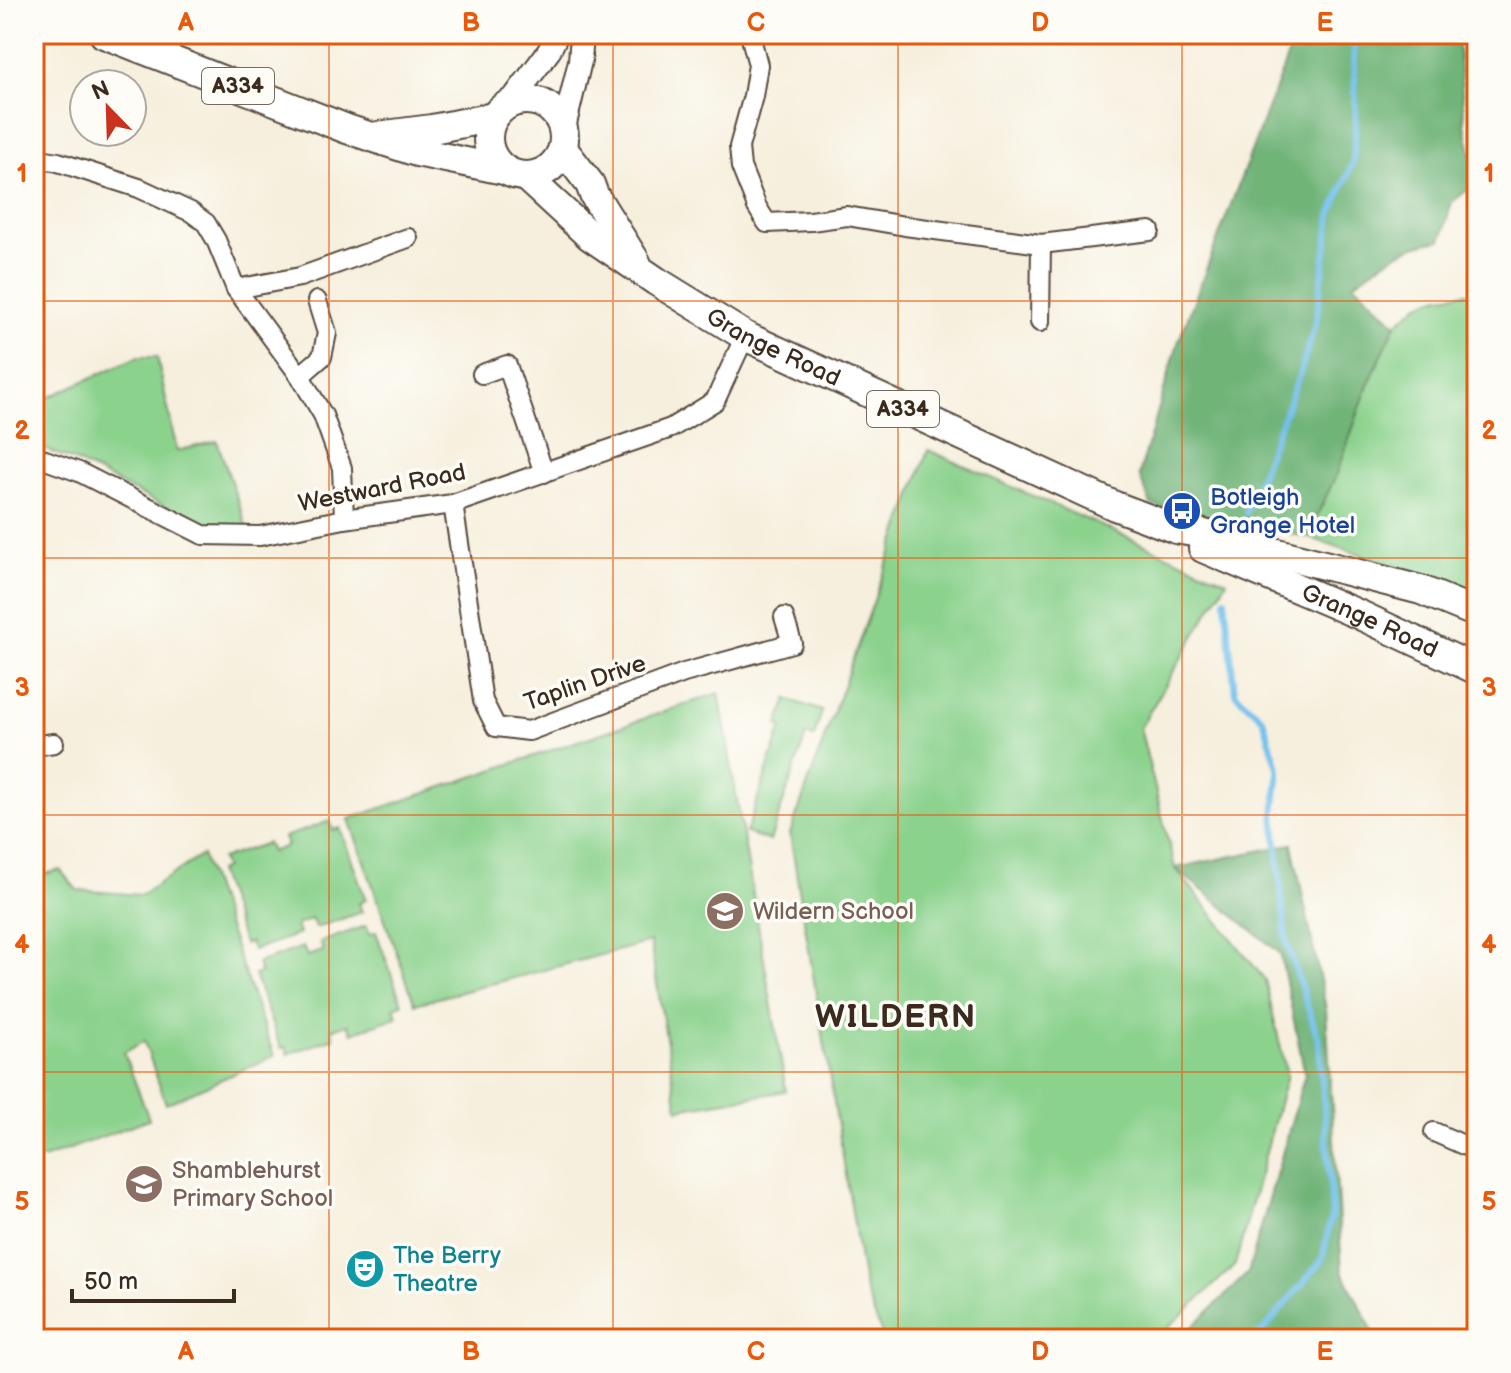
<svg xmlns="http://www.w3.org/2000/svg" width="1511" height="1373" font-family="'Balsamiq Sans',sans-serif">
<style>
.green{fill:#8bd28d;stroke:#637e56;stroke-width:2}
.forest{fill:#70b478;stroke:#566f4b;stroke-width:2}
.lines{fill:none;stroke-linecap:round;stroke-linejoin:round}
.stream{stroke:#72c0ec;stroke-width:6}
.minor-casing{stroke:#57483b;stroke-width:22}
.tertiary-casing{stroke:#57483b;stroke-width:26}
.primary-casing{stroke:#57483b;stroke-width:32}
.minor{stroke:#fff;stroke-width:18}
.tertiary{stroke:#fff;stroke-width:22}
.primary{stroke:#fff;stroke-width:28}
.grid{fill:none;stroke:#e8590c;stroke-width:2;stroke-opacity:0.55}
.labels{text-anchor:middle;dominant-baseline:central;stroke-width:7;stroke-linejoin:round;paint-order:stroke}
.shield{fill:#fdfcf7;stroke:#75695f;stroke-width:2}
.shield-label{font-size:22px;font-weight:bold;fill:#3b2a1e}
.street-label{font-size:24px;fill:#3b2a1e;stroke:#fdfcf7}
.transit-label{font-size:24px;fill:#164399;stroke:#fdfcf7;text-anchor:start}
.education-label{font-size:24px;fill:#785e54;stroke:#fdfcf7;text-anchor:start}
.culture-label{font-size:24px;fill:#0d838f;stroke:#fdfcf7;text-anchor:start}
.district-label{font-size:32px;font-weight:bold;letter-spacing:2px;fill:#3b2a1e;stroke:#fdfcf7}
.neatline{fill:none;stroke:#e8590c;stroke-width:3}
.grid-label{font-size:26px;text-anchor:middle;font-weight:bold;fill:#e8590c}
</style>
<rect width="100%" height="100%" fill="#fdfcf7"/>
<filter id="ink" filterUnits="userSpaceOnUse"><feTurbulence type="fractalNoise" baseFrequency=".0125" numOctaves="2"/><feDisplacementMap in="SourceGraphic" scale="16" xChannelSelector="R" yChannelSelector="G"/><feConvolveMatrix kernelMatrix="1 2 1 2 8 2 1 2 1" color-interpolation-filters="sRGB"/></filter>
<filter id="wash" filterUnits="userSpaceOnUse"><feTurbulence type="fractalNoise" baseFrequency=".006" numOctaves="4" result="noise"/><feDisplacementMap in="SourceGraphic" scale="32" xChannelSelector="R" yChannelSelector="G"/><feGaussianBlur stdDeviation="1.8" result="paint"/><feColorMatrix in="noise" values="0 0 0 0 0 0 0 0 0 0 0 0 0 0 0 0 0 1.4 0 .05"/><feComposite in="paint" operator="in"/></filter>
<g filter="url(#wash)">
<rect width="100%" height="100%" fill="#f6efdd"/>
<g class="green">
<polygon points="1465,293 1477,293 1477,597 1446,582 1307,537 1337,473 1368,385 1396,324 1419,304 1440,296"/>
<polygon points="137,357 157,357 177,451 217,441 247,528 212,527 197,523 75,461 34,445 34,404"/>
<polygon points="928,450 1227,581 1140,728 1175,868 1265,980 1287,1075 1235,1265 1156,1339 884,1339 865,1291 790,834"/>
<polygon points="719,693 786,1091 678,1109 650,942 415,1004 349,819"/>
<polygon points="787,699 822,711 814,737 806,735 770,841 746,833 782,727 778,725"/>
<polygon points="330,821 333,830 340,828 366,900 359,903 362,912 315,928 312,919 296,925 299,934 253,950 250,942 244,944 218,871 225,868 221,859 267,843 271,852 287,846 284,837"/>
<polygon points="202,855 274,1056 166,1104 144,1041 124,1053 149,1119 43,1159 34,1158 34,877 60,870 77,890 141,895"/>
<polygon points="366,926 369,934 376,932 402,1004 394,1007 397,1017 352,1033 348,1024 332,1029 334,1038 288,1054 286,1047 281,1048 254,975 261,973 257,963 303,947 307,956 323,951 320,942"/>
</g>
<g class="forest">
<path d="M1296,34H1457L1465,125L1477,179V183L1452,202L1441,240C1403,245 1384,262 1354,283L1396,324L1368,385L1337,473L1307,537L1151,505L1139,475L1178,343Z"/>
<polygon points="1292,844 1326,1009 1342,1271 1377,1339 1180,1339 1248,1273 1305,1074 1280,953 1175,868"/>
</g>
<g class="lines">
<g class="stream">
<polyline points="1246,512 1300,373 1316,322 1331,215 1353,162 1356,121 1354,50 1356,34"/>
<polyline points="1225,599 1235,693 1263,719 1279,771 1274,814 1286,941 1319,1041 1332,1212 1322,1260 1262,1332 1251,1339"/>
</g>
</g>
</g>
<g filter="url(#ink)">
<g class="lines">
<g class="minor-casing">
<g id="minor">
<polyline points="750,34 758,65 753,96 739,147 741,167 757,207 767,223 811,221 847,216 905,226 1041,244 1150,231"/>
<polyline points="34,158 58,162 139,188 191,212 206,223 216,240 236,289 300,376 323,415 342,468 344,519"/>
<polyline points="236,289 300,277 408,238"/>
<polyline points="1040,322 1041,244"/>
<polyline points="482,374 507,365 544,473"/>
<polyline points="300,376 322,357 327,333 317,301"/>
<polyline points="34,456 79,472 203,535 260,536 344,519 453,504 671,428 715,401 745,336"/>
<polyline points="453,504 483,701 496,727 529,731 684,673 792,643 784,617"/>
<polyline points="34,746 54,743"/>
<polyline points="1434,1132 1477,1151"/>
</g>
</g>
<g class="tertiary-casing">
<g id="tertiary">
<polyline points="510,103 549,51 557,34"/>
<polyline points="563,132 580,61 582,34"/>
</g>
</g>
<g class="primary-casing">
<g id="primary">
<polyline points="104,34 347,129 417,152 504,170"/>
<circle cx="526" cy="138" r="38"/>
<polyline points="378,136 432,129 494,117"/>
<polyline points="563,149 590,184 594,195 636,262"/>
<path id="s1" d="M526,177L590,236L656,281L745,336L1115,506L1176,529L1204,534L1421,590L1477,613"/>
<path id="s2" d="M1203,548L1360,615L1477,670"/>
</g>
</g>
<use href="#minor" class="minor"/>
<use href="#tertiary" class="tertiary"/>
<use href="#primary" class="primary"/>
</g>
</g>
<path class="grid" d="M329,34V1339M613,34V1339M898,34V1339M1182,34V1339M34,301H1477M34,558H1477M34,815H1477M34,1072H1477"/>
<defs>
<g id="bus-disc" transform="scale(2)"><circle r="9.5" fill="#1a4fb4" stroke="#fdfcf7"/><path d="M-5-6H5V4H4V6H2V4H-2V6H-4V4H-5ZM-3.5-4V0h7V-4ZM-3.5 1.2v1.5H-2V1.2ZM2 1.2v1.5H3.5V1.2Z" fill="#fff"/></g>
<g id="school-disc" transform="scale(2)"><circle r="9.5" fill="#8d6e63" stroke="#fdfcf7"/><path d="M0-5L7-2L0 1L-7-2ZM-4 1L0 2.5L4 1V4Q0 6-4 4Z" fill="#fff"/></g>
<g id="theatre-disc" transform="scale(2)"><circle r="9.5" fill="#0f9aa8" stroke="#fdfcf7"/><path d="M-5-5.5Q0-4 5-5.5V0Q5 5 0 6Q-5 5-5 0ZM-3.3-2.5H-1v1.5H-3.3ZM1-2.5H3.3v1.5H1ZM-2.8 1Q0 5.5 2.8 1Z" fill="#fff"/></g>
</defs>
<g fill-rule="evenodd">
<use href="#bus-disc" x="1182" y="511"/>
<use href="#school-disc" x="725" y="911"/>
<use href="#school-disc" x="144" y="1184"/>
<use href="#theatre-disc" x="365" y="1269"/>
</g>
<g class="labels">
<g class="shield">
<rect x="202" y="68" width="72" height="36" rx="6"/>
<rect x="867" y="391" width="72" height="36" rx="6"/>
</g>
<g class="shield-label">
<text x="238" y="86">A334</text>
<text x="903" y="409">A334</text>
</g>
<g class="street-label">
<text stroke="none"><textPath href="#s1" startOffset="302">Grange Road</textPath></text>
<text transform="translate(382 488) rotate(-11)">Westward Road</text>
<text stroke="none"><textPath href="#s2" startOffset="182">Grange Road</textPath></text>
<text transform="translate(585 683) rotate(-19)">Taplin Drive</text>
</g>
<g class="transit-label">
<text x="1210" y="497">Botleigh<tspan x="1210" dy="28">Grange Hotel</tspan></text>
</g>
<g class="education-label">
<text x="753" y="911">Wildern School</text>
<text x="172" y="1170">Shamblehurst<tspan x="172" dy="28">Primary School</tspan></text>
</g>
<g class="culture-label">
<text x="393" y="1255">The Berry<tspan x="393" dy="28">Theatre</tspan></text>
</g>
<g class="district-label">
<text x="896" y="1017">WILDERN</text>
</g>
</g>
<rect width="1511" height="1373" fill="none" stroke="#fdfcf7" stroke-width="88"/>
<g transform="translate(108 108) rotate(337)"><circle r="38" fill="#fdfcf7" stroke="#afa8a0" stroke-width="2"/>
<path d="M0-6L14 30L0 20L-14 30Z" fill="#c8321e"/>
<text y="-12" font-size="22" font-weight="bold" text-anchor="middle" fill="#3b2a1e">N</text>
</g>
<path d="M72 1289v12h162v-12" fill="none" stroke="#3b2a1e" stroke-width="4"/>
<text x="84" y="1289" font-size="24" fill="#3b2a1e" stroke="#fdfcf7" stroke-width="6" paint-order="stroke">50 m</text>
<rect x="44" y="44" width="1423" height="1285" class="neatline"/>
<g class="grid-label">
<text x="186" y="31">A</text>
<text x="471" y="31">B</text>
<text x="756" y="31">C</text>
<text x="1040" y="31">D</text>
<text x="1325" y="31">E</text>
<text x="22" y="182">1</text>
<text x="1489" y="182">1</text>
<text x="22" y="439">2</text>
<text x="1489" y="439">2</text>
<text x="22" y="696">3</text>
<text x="1489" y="696">3</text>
<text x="22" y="953">4</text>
<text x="1489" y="953">4</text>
<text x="22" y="1210">5</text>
<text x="1489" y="1210">5</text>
<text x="186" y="1360">A</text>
<text x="471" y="1360">B</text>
<text x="756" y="1360">C</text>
<text x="1040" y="1360">D</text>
<text x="1325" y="1360">E</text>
</g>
</svg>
